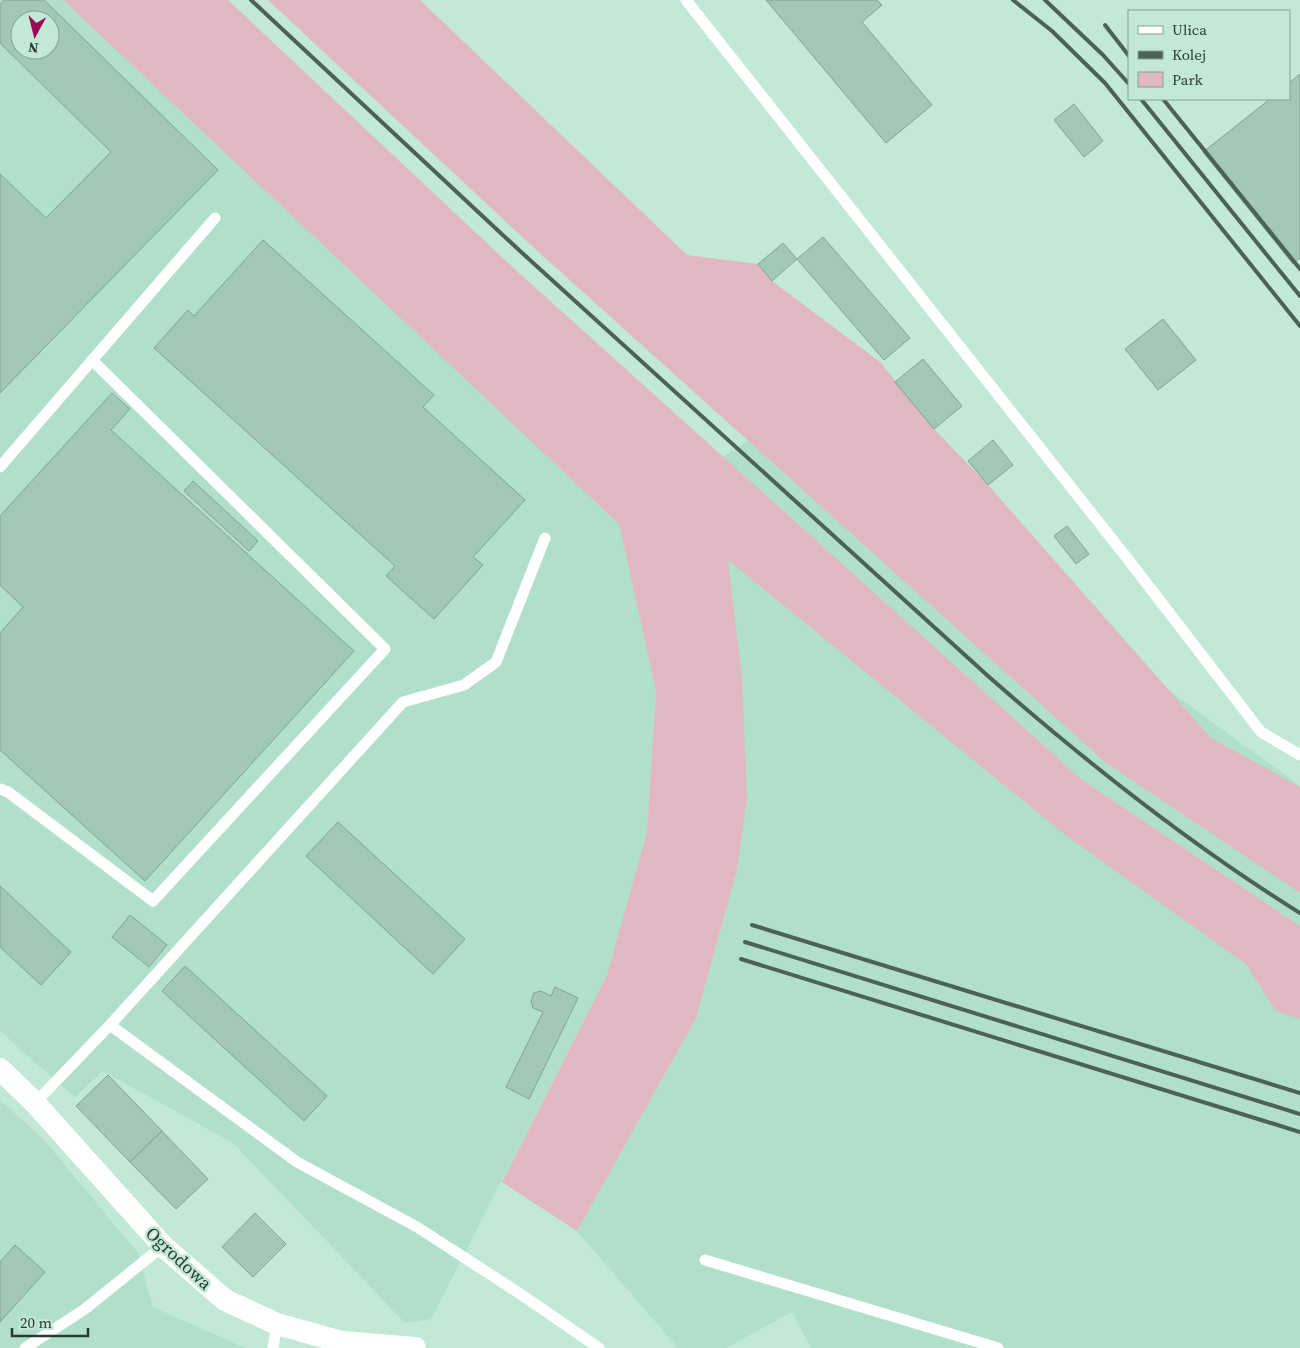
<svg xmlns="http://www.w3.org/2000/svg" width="1300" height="1348" font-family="'Source Serif 4',serif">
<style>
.built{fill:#b0e0c9;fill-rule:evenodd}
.green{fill:#e0b7c3}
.building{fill:#a2c9b5;stroke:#7fa593;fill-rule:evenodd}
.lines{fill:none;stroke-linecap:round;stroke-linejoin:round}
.service{stroke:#fff;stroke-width:11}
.minor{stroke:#fff;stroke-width:22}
.rail{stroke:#4c6157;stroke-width:4}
.labels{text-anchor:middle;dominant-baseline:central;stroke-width:5;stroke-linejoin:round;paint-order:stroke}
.street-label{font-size:18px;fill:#2b3b33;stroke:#c1e9d5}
</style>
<rect width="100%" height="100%" fill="#c1e9d5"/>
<g class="built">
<path d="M0,0H63L619,523L857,371L1041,597L1300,786V1348H811L792,1312L726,1348H678L577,1231L696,1018L737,870L619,524L656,691L647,832L607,975L431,1319L405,1323L233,1143L103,1071L75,1097L25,1054L0,1030ZM20,20H50V50H20Z"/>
<polygon points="0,1100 44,1140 138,1253 153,1307 245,1348 0,1348"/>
</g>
<g class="green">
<polygon points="63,0 228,0 507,262 1082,780 1300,926 1300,1019 1276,1011 1246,964 1064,834 728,560 742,678 747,797 737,870 696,1018 577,1231 502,1182 607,975 647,832 656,691 619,524"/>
<polygon points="268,0 420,0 687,255 758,264 772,281 880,362 934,429 988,485 1211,738 1300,787 1300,893 1105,762 532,246"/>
</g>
<g class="building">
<path d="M4,0H44L218,170L0,393V174L46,218L111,152L0,43V4ZM20,20H50V50H20Z"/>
<polygon points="766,0 877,0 882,5 862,22 932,105 886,143"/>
<polygon points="1300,74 1300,258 1293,264 1203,152 1270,99 1289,99 1289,83"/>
<polygon points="1074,104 1103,141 1084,157 1054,120"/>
<polygon points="823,237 910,338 884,360 797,259"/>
<polygon points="263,240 434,395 423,407 525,500 473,557 483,565 434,619 386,576 395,566 154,348 188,310 194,316"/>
<polygon points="783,243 797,259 772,281 758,264"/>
<polygon points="1163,319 1196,360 1158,390 1125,349"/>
<polygon points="923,359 962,406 934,429 895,382"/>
<polygon points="112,393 130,409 111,430 354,651 145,881 0,750 0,633 23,607 0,585 0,516"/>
<polygon points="993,440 1013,465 988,485 968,461"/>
<polygon points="193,481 258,541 249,551 184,491"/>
<polygon points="1067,526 1089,554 1076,564 1054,536"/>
<polygon points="338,822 465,939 433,974 306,856"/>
<polygon points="0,886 71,952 41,985 0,947"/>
<polygon points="130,915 167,945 149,967 112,937"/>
<polygon points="185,966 327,1096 304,1121 162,991"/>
<polygon points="555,987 578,998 529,1099 506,1087 543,1012 533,1008 531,1001 534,993 541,991 551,996"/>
<polygon points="108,1075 162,1131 130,1162 76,1106"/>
<polygon points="162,1131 208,1179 176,1209 130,1162"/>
<polygon points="255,1213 286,1244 253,1277 222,1247"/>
<polygon points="15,1245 45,1272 0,1322 0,1262"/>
</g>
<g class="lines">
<g class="service">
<polyline points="686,0 1127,558 1261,732 1300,755"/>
<polyline points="0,467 215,218"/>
<polyline points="0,789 8,792 153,901 385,649 92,360"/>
<polyline points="110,1025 297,1162 417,1227 519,1293 599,1348"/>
<polyline points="35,1103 110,1025 403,702 464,685 496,662 545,538"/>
<polyline points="705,1260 998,1348"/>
<polyline points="25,1348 85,1309 163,1246"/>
<polyline points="273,1348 277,1324"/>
</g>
<polyline class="minor" points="0,1069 35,1103 163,1246 225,1300 277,1324 342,1342 415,1348"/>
<g class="rail">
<path d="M251,0L520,251L988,676C1086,762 1189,844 1300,913"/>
<polyline points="1013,0 1052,31 1105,83 1300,326"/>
<polyline points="1045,0 1103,55 1129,84"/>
<polyline points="1105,25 1129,56"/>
<polyline points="1141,99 1300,296"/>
<polyline points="1163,99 1300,269"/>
<polyline points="752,925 1300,1093"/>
<polyline points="745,942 1300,1114"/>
<polyline points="741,959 1300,1132"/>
</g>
</g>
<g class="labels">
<g class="street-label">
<text transform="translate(179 1258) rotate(43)">Ogrodowa</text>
</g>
</g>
<rect x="1128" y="10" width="162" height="90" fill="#c1e9d5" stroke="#85a394"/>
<rect x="1138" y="26" width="25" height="8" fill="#ffffff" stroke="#85a394"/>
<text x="1172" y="35" font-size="15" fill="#2b3b33">Ulica</text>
<rect x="1138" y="51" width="25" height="8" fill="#4c6157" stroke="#85a394"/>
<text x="1172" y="60" font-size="15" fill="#2b3b33">Kolej</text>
<rect x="1138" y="72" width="25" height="15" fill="#e0b7c3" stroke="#85a394"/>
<text x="1172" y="85" font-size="15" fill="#2b3b33">Park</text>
<g transform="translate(35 35) rotate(187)"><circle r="24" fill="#c1e9d5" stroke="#85a394"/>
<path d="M0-4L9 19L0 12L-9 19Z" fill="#9c0956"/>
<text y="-8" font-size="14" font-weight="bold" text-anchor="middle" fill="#2b3b33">N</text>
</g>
<path d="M12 1328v8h76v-8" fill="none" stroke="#2b3b33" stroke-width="2.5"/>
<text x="20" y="1328" font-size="15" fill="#2b3b33" stroke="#c1e9d5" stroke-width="4" paint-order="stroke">20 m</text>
</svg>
